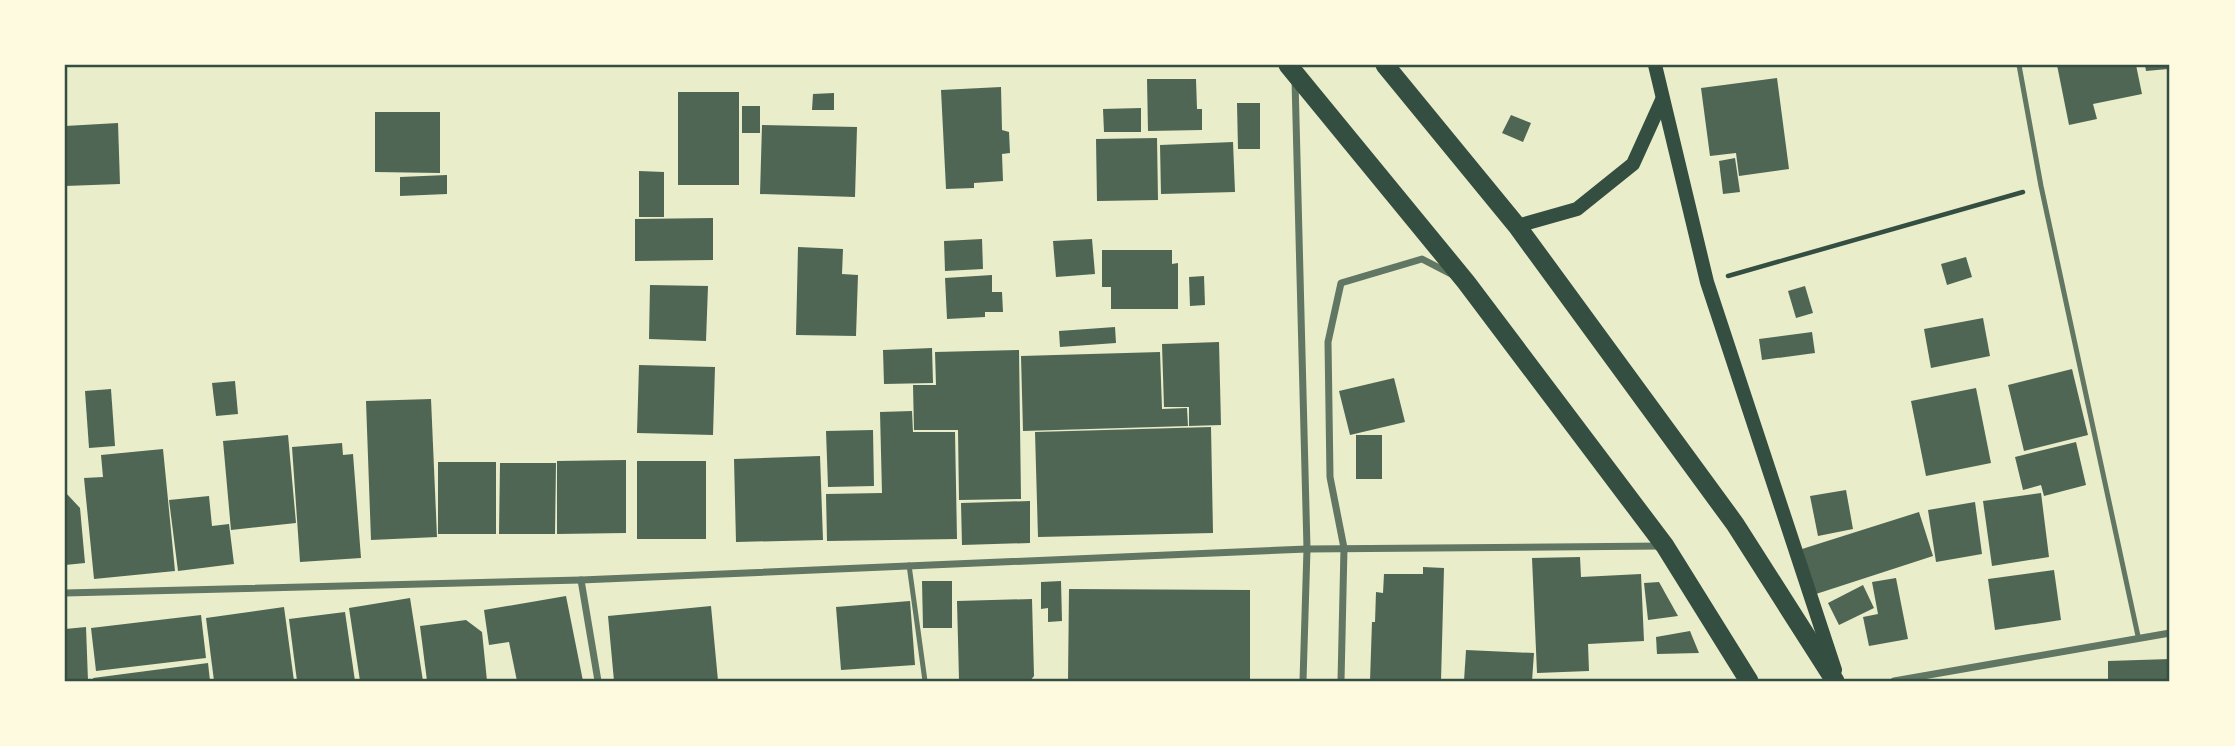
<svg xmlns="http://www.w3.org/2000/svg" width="2235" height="746" font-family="'Crimson Pro',serif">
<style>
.building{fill:#4f6655}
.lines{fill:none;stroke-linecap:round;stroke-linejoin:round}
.path{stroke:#344e41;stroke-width:4.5}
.service{stroke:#617663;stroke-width:5}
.minor{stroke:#617663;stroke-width:7}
.secondary{stroke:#344e41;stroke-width:14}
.trunk{stroke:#344e41;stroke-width:19}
.neatline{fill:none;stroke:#344e41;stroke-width:2.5}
</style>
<rect width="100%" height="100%" fill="#e9edc9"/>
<g class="building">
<polygon points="2057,65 2136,65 2142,94 2093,104 2097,119 2069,125"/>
<polygon points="2145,65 2167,65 2168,69 2146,71"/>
<polygon points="1777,78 1789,169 1739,176 1736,153 1710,156 1701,88"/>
<polygon points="1147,79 1196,79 1197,109 1202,109 1202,130 1148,131"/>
<polygon points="1001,87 1002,130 1009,132 1010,153 1002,154 1003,181 974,183 974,188 946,189 941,90"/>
<rect x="678" y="92" width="61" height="93"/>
<polygon points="834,93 834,110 812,110 813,94"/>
<polygon points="1237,103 1260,103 1260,149 1238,149"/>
<rect x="742" y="106" width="18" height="27"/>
<polygon points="1141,108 1141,132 1104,132 1103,109"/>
<polygon points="375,112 440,112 440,173 375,172"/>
<polygon points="1511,115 1531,123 1523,142 1502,133"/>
<polygon points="118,123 120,184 65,186 65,126"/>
<polygon points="762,125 857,127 855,197 760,194"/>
<polygon points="1157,138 1158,200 1097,201 1096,139"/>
<polygon points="1233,142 1235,192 1161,194 1160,145"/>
<polygon points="1735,158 1740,192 1723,194 1719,161"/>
<polygon points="639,171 664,172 664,217 639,217"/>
<polygon points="447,175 447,194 400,196 400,177"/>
<polygon points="713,218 713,260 635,261 635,219"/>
<polygon points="982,239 983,269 945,271 944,241"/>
<polygon points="1092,239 1095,274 1056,277 1053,241"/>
<polygon points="798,247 843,249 842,274 858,275 856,336 796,335"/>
<polygon points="1102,250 1172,250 1172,264 1178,263 1178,309 1111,309 1111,287 1102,287"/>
<polygon points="1966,257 1972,277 1947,285 1941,264"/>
<polygon points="992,275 992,292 1002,292 1003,312 985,312 985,317 947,319 945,278"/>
<polygon points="1204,276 1205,305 1190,306 1189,277"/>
<polygon points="650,285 708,286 706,341 649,339"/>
<polygon points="1805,286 1813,313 1796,318 1788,291"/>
<polygon points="1983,318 1990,356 1931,368 1924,329"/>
<polygon points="1115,327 1116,343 1060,347 1059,331"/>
<polygon points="1812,332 1815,353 1762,360 1759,339"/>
<polygon points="1219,342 1221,425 1189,426 1189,407 1164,407 1162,344"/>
<polygon points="932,348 933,383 884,384 883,350"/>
<polygon points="1019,350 1021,499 959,500 958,430 914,430 913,385 936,385 935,352"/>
<polygon points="1160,352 1162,409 1187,408 1188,426 1023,431 1021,356"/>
<polygon points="639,365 715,367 713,435 637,433"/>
<polygon points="2072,369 2088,435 2024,451 2008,385"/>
<polygon points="1394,378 1405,422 1350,435 1339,391"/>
<polygon points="235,381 238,414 216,416 212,383"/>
<polygon points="1976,388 1991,463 1926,476 1911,401"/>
<polygon points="111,389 115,446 89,448 85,391"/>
<polygon points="431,399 437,537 371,540 366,401"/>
<polygon points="912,411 913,432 955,432 957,539 827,541 826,494 882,493 880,412"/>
<polygon points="1211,427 1213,533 1038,537 1035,432"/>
<polygon points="873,430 874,486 828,487 826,431"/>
<polygon points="288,435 296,523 231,530 223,441"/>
<rect x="1356" y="435" width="26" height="44"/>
<polygon points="2076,442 2086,485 2044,496 2041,485 2023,490 2015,457"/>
<polygon points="342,443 343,455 353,454 361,558 300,562 292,447"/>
<polygon points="163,449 175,571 94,579 84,478 103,477 101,455"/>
<polygon points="820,456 823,540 736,542 734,459"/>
<polygon points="626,460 626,533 557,534 557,461"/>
<rect x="637" y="461" width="69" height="78"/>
<rect x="438" y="462" width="58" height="72"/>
<polygon points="500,463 556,463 555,534 499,534"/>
<polygon points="1846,490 1853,529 1818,536 1810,496"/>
<polygon points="65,492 80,508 85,563 65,565"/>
<polygon points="2041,493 2049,557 1992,566 1983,501"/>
<polygon points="209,496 212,526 229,524 234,564 178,571 169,500"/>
<polygon points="1030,501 1030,543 962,545 961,503"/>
<polygon points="1975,502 1982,554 1936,562 1928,510"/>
<polygon points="1919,512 1933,556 1816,594 1802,549"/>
<polygon points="1580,557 1581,577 1641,574 1644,641 1588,644 1589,671 1537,673 1532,558"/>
<polygon points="1423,567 1444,568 1441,681 1370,681 1372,622 1375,622 1376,592 1383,593 1384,574 1423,574"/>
<polygon points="2054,570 2061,620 1995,630 1988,579"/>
<polygon points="1896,578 1908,639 1869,646 1863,617 1878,614 1872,582"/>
<polygon points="922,581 952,581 952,628 923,628"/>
<polygon points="1061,581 1062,621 1048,622 1048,608 1041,609 1041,582"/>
<polygon points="1659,582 1678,616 1648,620 1644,583"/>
<polygon points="1863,585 1874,608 1839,625 1828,603"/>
<polygon points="1069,589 1250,590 1250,681 1068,681"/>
<polygon points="566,596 583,681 517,681 509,642 489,645 484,610"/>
<polygon points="410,598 423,681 360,681 349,608"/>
<polygon points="1032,599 1034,676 1030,681 959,679 957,601"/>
<polygon points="910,601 915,665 841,670 836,607"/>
<polygon points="711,606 718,681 614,681 608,616"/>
<polygon points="284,607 294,681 214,681 206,618"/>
<polygon points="345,612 355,681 297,681 289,619"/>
<polygon points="201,615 206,658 96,671 91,628"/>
<polygon points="466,620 482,632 487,681 427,681 420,626"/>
<polygon points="86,627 88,681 65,681 65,629"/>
<polygon points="1690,631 1699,653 1657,654 1656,637"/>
<polygon points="1466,650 1534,653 1532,681 1464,681"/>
<polygon points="2170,659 2170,681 2108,681 2108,661"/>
<polygon points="208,663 210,681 94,681 93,678"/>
</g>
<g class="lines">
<polyline class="path" points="1728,276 2023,192"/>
<g class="service">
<polyline points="2019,65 2041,186 2138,636"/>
<polyline points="909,565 925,681"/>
</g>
<g class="minor">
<polyline points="1295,80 1307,549 1303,681"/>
<polyline points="581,580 598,681"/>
<polyline points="65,593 581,580 1307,549 1663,546"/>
<polyline points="1341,681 1344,548 1330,477 1328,342 1341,283 1422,259 1451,274"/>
<polyline points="1894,681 2170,633"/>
</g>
<g class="secondary">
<polyline points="1655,65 1707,282 1835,670"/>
<polyline points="1517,226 1577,209 1633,164 1662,100"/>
</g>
<g class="trunk">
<polyline points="1288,65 1466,282 1665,546 1749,681"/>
<polyline points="1385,65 1517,226 1735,524 1835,681"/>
</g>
</g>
<rect width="2235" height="746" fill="none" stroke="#fefae0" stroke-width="133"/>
<rect x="66" y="66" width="2102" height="614" class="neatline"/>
</svg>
